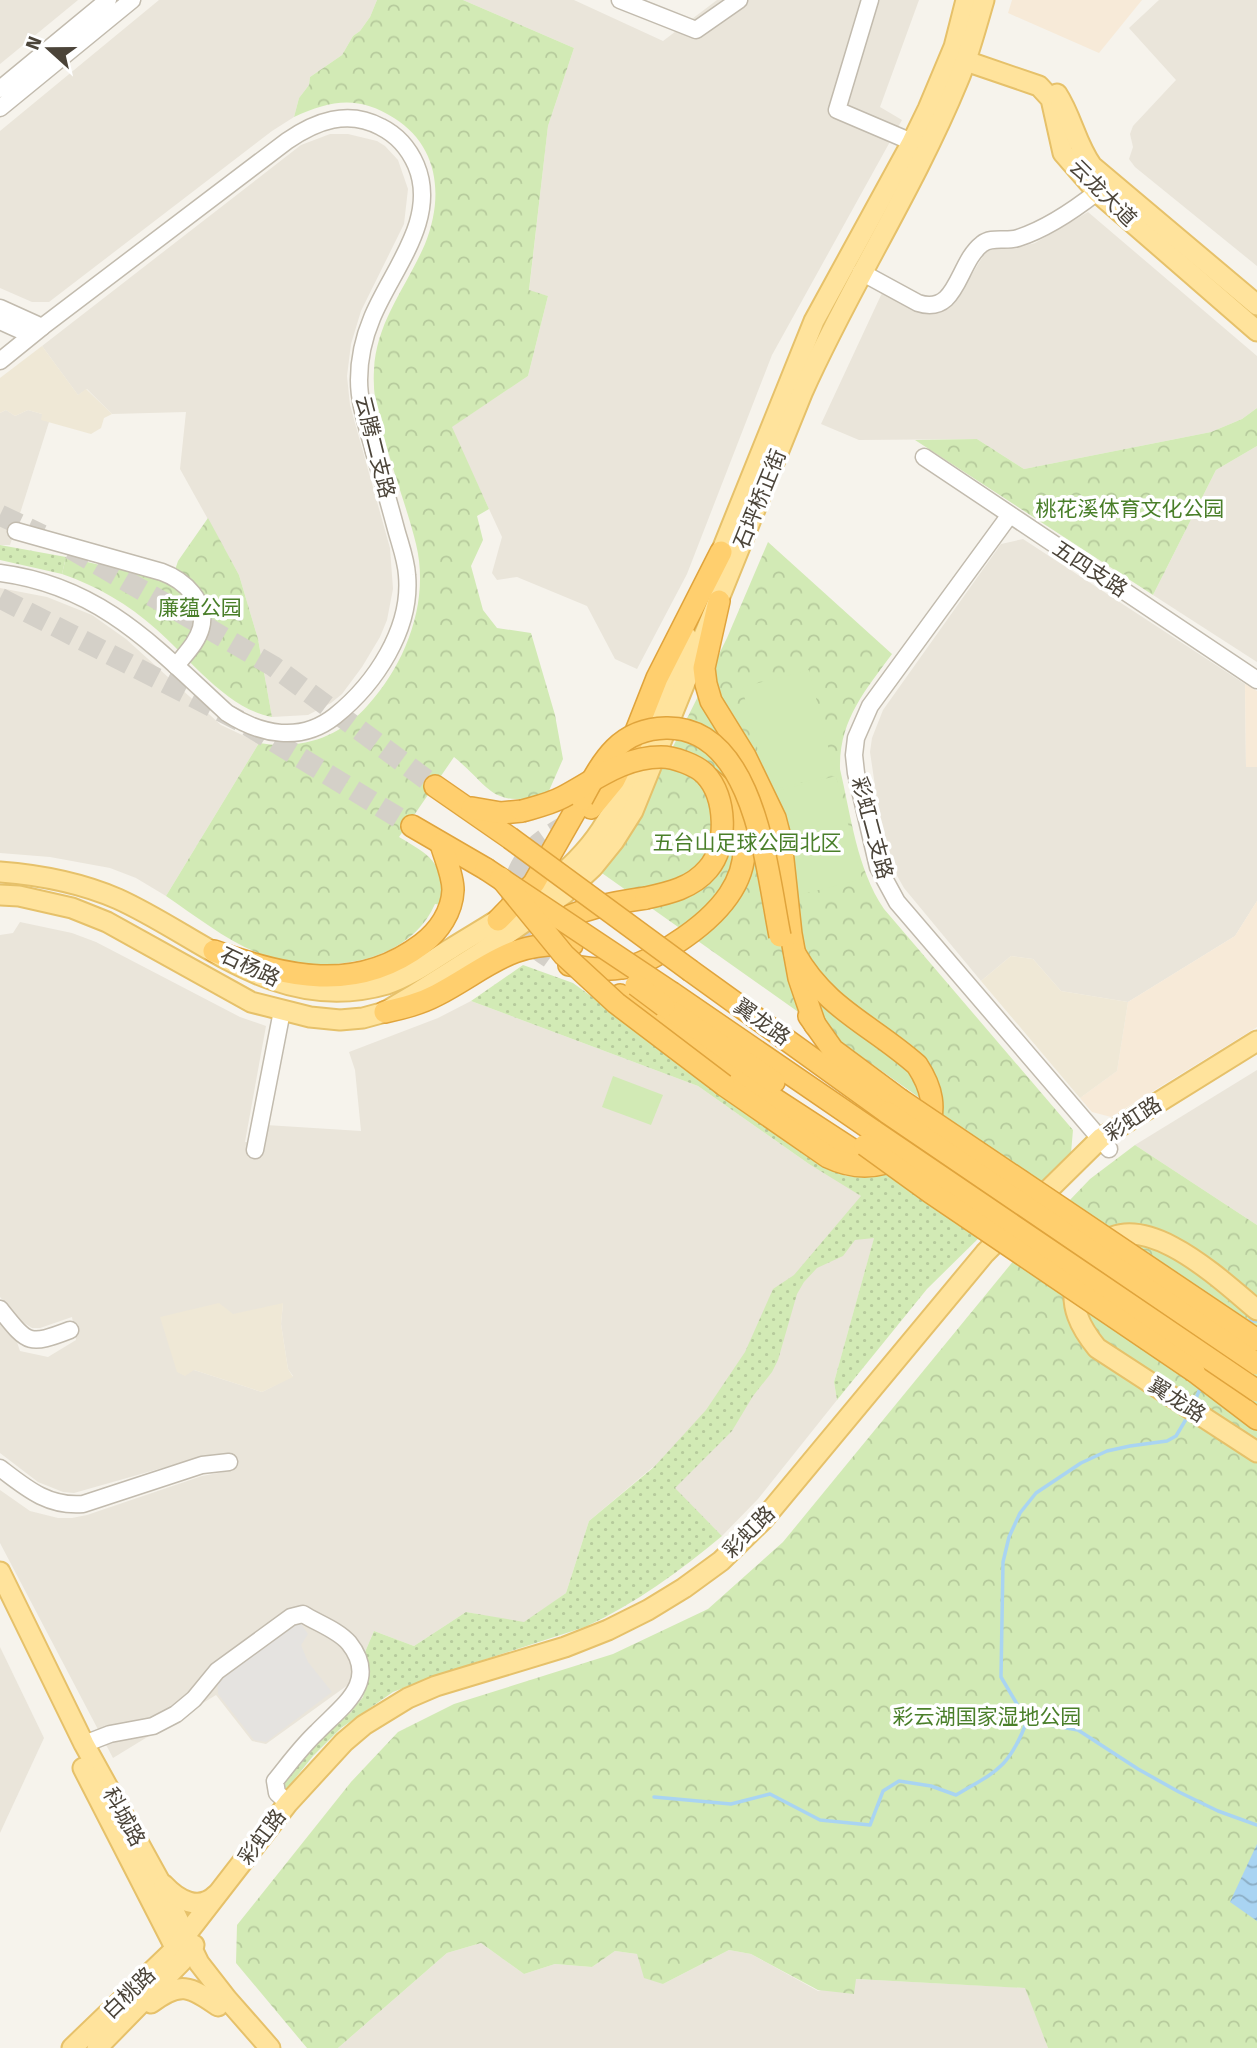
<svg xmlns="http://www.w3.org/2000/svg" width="1257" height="2048" font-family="'Fira Sans','Noto Sans SC',sans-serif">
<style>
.residential{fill:#eae5da;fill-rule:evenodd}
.commercial{fill:#f7ead8}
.education{fill:#efe8d6}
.grass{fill:url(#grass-dots)}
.park{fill:url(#park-crowns)}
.garden{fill:#d2eab5}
.parking{fill:#e5e3e0}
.water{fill:url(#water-waves)}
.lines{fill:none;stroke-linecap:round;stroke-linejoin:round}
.stream{stroke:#a9d4f2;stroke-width:3.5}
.highway-tunnel{stroke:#d4d0c8;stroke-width:21;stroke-dasharray:21 10;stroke-linecap:butt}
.minor-casing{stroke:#c2bbae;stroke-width:19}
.major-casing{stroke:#e6c16a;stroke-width:23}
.highway-casing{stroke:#e0a43c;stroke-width:24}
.minor{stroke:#fff;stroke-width:16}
.major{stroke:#ffe39c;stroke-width:19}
.highway{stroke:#ffcf6e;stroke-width:21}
.highway-bridge-casing{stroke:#e0a43c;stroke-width:24;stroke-linecap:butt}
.highway-bridge{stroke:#ffcf6e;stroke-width:21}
.labels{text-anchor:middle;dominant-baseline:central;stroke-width:7;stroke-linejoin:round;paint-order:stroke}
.street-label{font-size:21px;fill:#4b4439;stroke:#fff}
.park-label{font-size:21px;fill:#4a7f2a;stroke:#fff}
</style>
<defs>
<pattern id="grass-dots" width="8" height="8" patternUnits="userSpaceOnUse" patternTransform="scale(1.75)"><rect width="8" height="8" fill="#d2eab5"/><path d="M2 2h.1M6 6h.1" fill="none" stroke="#b6ca9c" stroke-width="1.8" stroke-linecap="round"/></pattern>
<pattern id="park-crowns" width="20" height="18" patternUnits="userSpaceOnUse" patternTransform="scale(1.75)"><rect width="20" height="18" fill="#d2eab5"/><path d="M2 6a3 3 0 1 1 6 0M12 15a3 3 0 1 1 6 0" fill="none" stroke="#b6ca9c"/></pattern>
<pattern id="water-waves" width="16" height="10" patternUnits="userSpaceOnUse" patternTransform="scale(1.75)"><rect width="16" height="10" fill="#a9d4f2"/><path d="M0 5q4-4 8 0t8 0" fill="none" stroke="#8caec5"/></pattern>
</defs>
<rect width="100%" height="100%" fill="#f6f3ec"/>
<g class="residential">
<polygon points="0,0 78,0 0,64"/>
<polygon points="159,0 377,0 370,17 360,31 353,36 342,55 310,77 309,85 299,98 294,117 272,131 49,302 32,302 0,288 0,131"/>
<polygon points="463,0 574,0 663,41 717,0 919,0 880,107 902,120 772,355 687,574 637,669 615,659 587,606 517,577 497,580 492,573 502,537 451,427 528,376 548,296 529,291 548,126 574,48"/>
<polygon points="1159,0 1257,0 1257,266 1135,167 1129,159 1133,147 1130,134 1133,126 1176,80 1129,28"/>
<polygon points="330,134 348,134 377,141 385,146 398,160 408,189 404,224 361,311 351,344 347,376 350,405 390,548 393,589 387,620 380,637 362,667 342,694 331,703 308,715 272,717 258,639 239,575 180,469 186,412 112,414 87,389 78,395 42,346 301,145"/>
<polygon points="1088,212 1257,356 1257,408 1242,419 1211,432 1024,469 977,439 859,440 821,424 882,293 922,313 940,312 955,301 985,253 991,249 1017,248 1035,243"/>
<polygon points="6,410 15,416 28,410 42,414 42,419 49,422 10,545 0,545 0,413"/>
<polygon points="1257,446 1257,662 1153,595 1216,470"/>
<polygon points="1023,539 1245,684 1246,767 1257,767 1257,901 1235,936 1128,1002 1061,991 1033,959 1011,956 981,981 904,888 887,858 883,840 870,752 872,738 883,710 1001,544"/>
<polygon points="0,588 47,597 92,615 126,639 221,725 259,743 166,896 136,878 110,868 50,857 0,853"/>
<path d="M20,922L72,933L96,942L240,1017L266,1026L245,1142H263L266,1125L361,1131L355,1070L349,1052L438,1018L471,1001L698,1086L809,1164L836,1179L882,1210L834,1382L837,1400L758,1499L722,1536L653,1467L589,1521L566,1593L524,1623L466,1612L414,1646L374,1631L352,1682L266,1744L252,1741L216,1695L113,1758L0,1543V1490L30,1511L58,1518H72L87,1515L202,1476L234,1470L235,1455L201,1457L74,1493L63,1492L38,1482L0,1453V1321L17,1342L20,1351L48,1357L76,1340L72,1317L40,1328H32L21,1321L0,1297V935L13,933ZM283,1303L281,1324L288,1369L293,1376L262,1392L194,1370Z"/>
<polygon points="1257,1070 1257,1225 1135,1145"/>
<polygon points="0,1647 44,1738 0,1833"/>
<polygon points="481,1943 524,1974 555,1964 592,1967 615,1951 637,1954 663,1984 729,1950 751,1954 818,1991 855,1979 1026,1988 1048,2048 338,2048 447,1953"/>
</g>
<g class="commercial">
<polygon points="1012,0 1142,0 1099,53 1008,13"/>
<polygon points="1245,684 1257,691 1257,767 1246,767"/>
<polygon points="1257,901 1257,1027 1111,1117 1092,1112 1080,1098 1117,1071 1128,1002 1235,936"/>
</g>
<g class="education">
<polygon points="42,346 78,395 86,389 112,414 104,418 101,428 91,434 41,420 42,414 28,410 15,416 6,410 0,413 0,378"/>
<polygon points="1011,956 1033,959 1061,991 1128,1002 1117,1071 1080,1098 981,981"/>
<polygon points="219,1303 233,1314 283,1303 281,1324 288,1369 293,1377 262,1392 194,1370 185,1376 177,1372 160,1317"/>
</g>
<g class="grass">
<polygon points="0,545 66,557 62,574 0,560"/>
<path d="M523,965L573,983L818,1161L846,1176L865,1177L889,1173L993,1224L927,1289L837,1400L834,1382L874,1238L855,1240L843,1256L817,1268L804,1282L797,1294L778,1360L772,1372L753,1396L732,1431L675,1488L722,1536C679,1572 636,1603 585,1627L437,1675L393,1692L341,1728L313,1756L285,1791L280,1787L323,1735L350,1713L363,1697L370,1672L365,1652L374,1631L414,1646L466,1612L524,1622L566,1593L589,1521L654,1467L706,1410L745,1352L773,1289L794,1275L861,1196L809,1164L698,1086L471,1001Z"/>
</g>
<g class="park">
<path d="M377,0H463L574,48L548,126L529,290L548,296L528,376L452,427L489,509L477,516L483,540L471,566L483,610L497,628L531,633L555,715L563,759L548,793C492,811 490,786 454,757L399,837C433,857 444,863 442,905L435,904C408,966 320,975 263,955C228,942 197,917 166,896L259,743C301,750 339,738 368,705C406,663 430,601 416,544C409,515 398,486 390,458C381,429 372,401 374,370C376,322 407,286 425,244C444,197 439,146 394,118C358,95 331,100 294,117L299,98L309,85L310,77L342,55L353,36L360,31L370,17Z"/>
<polygon points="1257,408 1257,446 1216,470 1153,595 915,440 977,439 1024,469 1211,432 1242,419"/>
<path d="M208,518L239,575L258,639L272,717C227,709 189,658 156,629C128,604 97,586 62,574L66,557L113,568L119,553L175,570L178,561Z"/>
<path d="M768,542L892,654C865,691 839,720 840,769C851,816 857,869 884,909L1073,1130L1071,1153L1040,1183L599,871L643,807L727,638Z"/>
<polygon points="1135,1145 1257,1225 1257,2048 1048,2048 1025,1988 856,1979 854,1994 818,1990 751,1954 729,1950 663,1984 644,1978 637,1954 615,1951 592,1967 555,1964 524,1974 481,1943 447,1953 338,2048 307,2048 236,1963 237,1925 351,1782 398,1732 454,1704 613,1654 708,1609 783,1542 1024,1248 1090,1179"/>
</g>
<g class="garden">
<polygon points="809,670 835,774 768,791 742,687"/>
<polygon points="836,776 862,879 795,896 769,793"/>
<polygon points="613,1076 663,1095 651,1125 602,1107"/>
</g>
<polygon class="parking" points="299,1621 308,1634 301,1645 308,1662 332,1692 266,1742 254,1740 218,1694 217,1675 286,1625 290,1629"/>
<polygon class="water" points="1257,1844 1257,1921 1230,1902"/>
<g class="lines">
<g class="stream">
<polyline points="1245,1321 1257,1321"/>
<polyline points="1194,1403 1202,1384"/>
<polyline points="1188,1416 1176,1436 1167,1441 1130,1446 1107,1451 1081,1463 1036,1493 1020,1513 1009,1537 1003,1562 1001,1677 1027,1721 1078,1730 1138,1769 1179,1792 1218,1811 1257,1825"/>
<path d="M654,1797L731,1804L770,1794L820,1820L870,1825L883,1791L899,1781L931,1786L956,1795C997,1771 1009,1768 1027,1721"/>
</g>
<g class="highway-tunnel">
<polyline points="0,515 42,535"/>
<polyline points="71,549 273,666 435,786"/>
<polyline points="0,598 242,722 412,826"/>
<path d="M550,958C543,953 534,948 528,942C502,913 509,875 534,848C543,838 558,831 569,823"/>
</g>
<g class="minor-casing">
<g id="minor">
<polyline points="620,0 696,30 739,0"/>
<polyline points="870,0 837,110 912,142"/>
<polyline points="0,89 108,0"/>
<polyline points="0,108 132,0"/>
<path d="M861,272L918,303C958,316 957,263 982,244C992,236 1006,242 1018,238C1046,229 1074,210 1097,192"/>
<polyline points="0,308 42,327"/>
<polyline points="0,321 31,335"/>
<path d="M0,361L42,327L287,141C316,121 348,109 381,127C397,135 409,149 416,165C439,219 391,271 372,318C364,337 359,359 359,380C359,405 368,428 374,452C382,478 389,503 396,529C400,544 406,559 407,575C412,629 375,684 335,716C301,743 261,735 227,713C156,648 101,586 0,573"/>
<polyline points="924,457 1257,680"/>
<polyline points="1009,516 870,706 856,738 854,755 856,773 878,867 897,902 1109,1149"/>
<path d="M16,531L162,572C184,580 208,602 201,628C197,643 185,654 176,666"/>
<polyline points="255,1150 282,1011"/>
<path d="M0,1309C28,1344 28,1346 70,1330"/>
<path d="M0,1468C26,1488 48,1507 83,1504L202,1465L229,1462"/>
<path d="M84,1744L110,1734L153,1726L176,1714L194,1699L217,1671L291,1617L303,1614C317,1623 338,1630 349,1643C380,1682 342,1706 317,1732C301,1747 288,1765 275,1781L277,1793L288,1803"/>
</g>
</g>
<g class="major-casing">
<g id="major">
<polyline points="966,61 1039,86 1051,99 1063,153 1097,192 1257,331"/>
<path d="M1057,94C1072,117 1076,144 1092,166L1257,305"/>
<polyline points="715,567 814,321 912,142 928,109 954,47 966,0"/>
<path d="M0,872C40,875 81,883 118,899C171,923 218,961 273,980C310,993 349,995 387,984C411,976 432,960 452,948C505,915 566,883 601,830C639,772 661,702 687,637"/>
<path d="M0,895L19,896L72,908L107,922L251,1002L310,1017L340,1020L363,1018L385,1012L412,996L480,953L564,894L593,867L614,841L633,811L803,391C850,286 914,188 958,81C969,55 976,27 984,0"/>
<polyline points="1033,1205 1101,1138 1257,1041"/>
<path d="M1099,1246C1143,1204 1224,1283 1257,1310"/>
<path d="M1076,1279C1069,1306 1080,1327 1097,1348L1257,1452"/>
<polyline points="0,1572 84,1744 159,1880 199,1963 227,1999 270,2048"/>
<polyline points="83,1768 181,1959"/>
<path d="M164,1885C178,1900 199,1912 216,1895"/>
<path d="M151,2003C180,1981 190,1986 218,2006"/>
<polyline points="72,2048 175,1949 288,1803 344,1742 364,1725 408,1698 436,1686 565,1647 608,1630 648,1610 684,1588 721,1561 763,1520 985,1253 1009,1229"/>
<polyline points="97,2048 182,1961 194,1945"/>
</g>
</g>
<g class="highway-casing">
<g id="highway">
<polyline points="719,601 704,668 706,684 711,701 745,756 775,818 781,841 791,934 799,978 815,1025"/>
<polyline points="435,786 510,838"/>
<polyline points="472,808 501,813 522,811"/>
<polyline points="591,808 614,780 627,754 657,678 721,552"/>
<polyline points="412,826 486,869"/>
<polyline points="498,920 534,883 582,799"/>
<path d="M547,927C578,909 611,903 646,898"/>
<path d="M214,951C286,977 356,994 422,944C439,931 452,912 453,890C453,875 445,858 441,844"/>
<path d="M795,954C826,1009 872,1025 917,1065C932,1088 937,1108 926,1135"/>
<path d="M569,965C587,968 604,971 622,968C641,966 660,953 676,943C716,917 756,879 741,826C738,816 735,805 729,797C723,790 716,784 709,778"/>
<polyline points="691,971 888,1113"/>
<polyline points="672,993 875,1132"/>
<polyline points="620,995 736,1074 859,1154"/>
<polyline points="664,1006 774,1082"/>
<path d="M385,1012C403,1008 420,1004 437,995C487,969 510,940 572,945"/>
<polyline points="809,1016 833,1050 899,1099"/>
<path d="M724,1085L828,1157C853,1169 878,1169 902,1156"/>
<polyline points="1194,1371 1257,1419"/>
</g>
</g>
<use href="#minor" class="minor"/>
<use href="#major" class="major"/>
<use href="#highway" class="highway"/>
<g class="highway-bridge-casing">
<g id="highway-bridge">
<path d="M582,799C602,762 618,729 666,728C755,726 767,872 780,936"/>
<path d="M522,811C536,807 550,804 563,797C595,780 623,757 661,757C674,757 696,765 705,774C727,797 728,846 708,869C692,888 669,893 646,898"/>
<polyline points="510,838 691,971"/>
<polyline points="486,869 672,993"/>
<polyline points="501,878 564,955 616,1003 724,1085"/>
<polyline points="636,985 664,1006"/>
<polyline points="899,1099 1257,1340"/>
<polyline points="888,1113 1257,1364"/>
<polyline points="875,1132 1257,1391"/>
<polyline points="865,1145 930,1192 1194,1371"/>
</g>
</g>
<use href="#highway-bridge" class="highway-bridge"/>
</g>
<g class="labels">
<g class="street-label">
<text transform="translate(1103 193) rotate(45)">云龙大道</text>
<text transform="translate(375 447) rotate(76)">云腾二支路</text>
<text transform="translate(760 499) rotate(-68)">石坪桥正街</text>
<text transform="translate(1090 569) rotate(33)">五四支路</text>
<text transform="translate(872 828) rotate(75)">彩虹二支路</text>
<text transform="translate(250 967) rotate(25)">石杨路</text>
<text transform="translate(762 1022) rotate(36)">翼龙路</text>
<text transform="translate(1133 1119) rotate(-33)">彩虹路</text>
<text transform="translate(1177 1400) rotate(33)">翼龙路</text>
<text transform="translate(749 1532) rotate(-45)">彩虹路</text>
<text transform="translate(124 1817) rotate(61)">科城路</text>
<text transform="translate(262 1837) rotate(-53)">彩虹路</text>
<text transform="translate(129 1993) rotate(-44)">白桃路</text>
</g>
<g class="park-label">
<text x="1130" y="509">桃花溪体育文化公园</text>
<text x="200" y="608">廉蕴公园</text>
<text x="747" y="843">五台山足球公园北区</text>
<text x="987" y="1717">彩云湖国家湿地公园</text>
</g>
</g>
<g transform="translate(49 49) rotate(291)" stroke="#ffffff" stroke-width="5" paint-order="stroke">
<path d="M0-5L12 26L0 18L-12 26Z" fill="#4b4439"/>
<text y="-10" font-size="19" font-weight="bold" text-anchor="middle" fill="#4b4439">N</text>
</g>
</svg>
